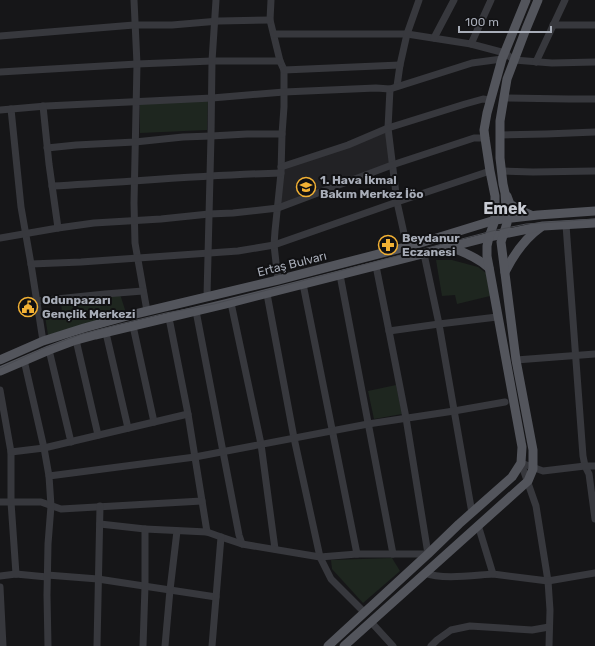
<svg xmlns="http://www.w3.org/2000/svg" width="595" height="646" font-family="Rubik,sans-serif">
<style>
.built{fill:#222225}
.green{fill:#1e261f}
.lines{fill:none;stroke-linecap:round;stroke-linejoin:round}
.minor{stroke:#37383d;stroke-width:7}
.major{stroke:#53555c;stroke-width:9}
.tram{stroke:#4a4c52;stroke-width:1}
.labels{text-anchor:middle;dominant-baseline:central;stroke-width:4;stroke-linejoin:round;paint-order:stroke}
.poi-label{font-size:12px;font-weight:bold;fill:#a8adb8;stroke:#111113;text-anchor:start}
.street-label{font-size:12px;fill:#a8adb8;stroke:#111113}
.district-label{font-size:16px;font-weight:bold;fill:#c9ccd4;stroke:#111113}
</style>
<rect width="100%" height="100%" fill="#161618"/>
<polygon class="built" points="388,128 392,165 278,208 281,167"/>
<g class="green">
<polygon points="208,100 207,130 140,133 140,102"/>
<polygon points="436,260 452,260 478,267 486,273 490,296 457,304 455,295 442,296"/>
<polygon points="120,294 126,313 48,335 45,316 62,314 61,301"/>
<polygon points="396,385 402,414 374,419 368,391"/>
<polygon points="392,558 400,571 363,603 332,569 331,560"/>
</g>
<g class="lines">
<g class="minor">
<polyline points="134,0 137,64 134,203 135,243 147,311"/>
<polyline points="271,0 270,20 280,61 284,70 284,107 282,134 281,173 275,231 274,245 278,280"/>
<polyline points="553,25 595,25"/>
<polyline points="274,34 407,34 471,44 505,53 514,60 552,63 595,62"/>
<polyline points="0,36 134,25 172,25 219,21 270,20"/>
<polyline points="434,38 454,0"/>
<polyline points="471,44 491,0"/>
<polyline points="536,62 565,0"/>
<polyline points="284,70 400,65"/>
<polyline points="0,72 137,64 212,61 280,61"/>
<polyline points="397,86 400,65 407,34 419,0"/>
<polyline points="390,89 388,128 397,202 407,247"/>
<polyline points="504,98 569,99 595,99"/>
<polyline points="11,109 21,207 31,264 43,341"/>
<polyline points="0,110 46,106 212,98 284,92 376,88 390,89 472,63 502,59"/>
<polyline points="500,135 546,134 595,132"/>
<polyline points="47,148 76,145 135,142 183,137 211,136 247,134 282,134"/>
<polyline points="281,167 348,145 388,128 465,104 483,99 491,100"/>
<polyline points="502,171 533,172 595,171"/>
<path d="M52,186C128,182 204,175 281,173"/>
<polyline points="566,225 583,456 585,466 589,474 595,519"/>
<polyline points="58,228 94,223 161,219 209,214 233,213 278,208 392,165 474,138 485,138"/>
<polyline points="0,238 58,228 49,164 43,106"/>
<polyline points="424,254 439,324 472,513"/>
<polyline points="31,264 81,262 238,251 274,245 397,202 490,171"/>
<polyline points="376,266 389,331"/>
<polyline points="340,275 393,554"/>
<polyline points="303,284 357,554"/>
<polyline points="267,294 294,438 320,557 331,579 364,612"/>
<polyline points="207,296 211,136 212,61 216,0"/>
<polyline points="37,301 105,294 143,291"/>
<polyline points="231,303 261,444 275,549"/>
<polyline points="196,311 239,535 242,544"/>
<polyline points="169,318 188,414 207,532"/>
<polyline points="133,326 154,422"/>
<polyline points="106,333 128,428"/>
<polyline points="76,340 98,435"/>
<polyline points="49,350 71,442"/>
<polyline points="516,360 595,354"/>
<polyline points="0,390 11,452 11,502 16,574"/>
<polyline points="11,452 44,448 24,360"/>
<polyline points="521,463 536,506 548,581 550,610 549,646"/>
<polyline points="521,463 543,471 585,466 595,466"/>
<polyline points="49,476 44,448 188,414"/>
<polyline points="0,502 41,502 61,509 202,501"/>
<polyline points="100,524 145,529"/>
<polyline points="478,525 493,574 548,581 595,573"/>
<path d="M425,573C442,580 475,575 493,574"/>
<polyline points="47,575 98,579 216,597"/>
<polyline points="0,576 16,574 47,577"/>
<polyline points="0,587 3,646"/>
<polyline points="371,622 393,646"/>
<polyline points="48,646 47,595 48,544 51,506 49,476 195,457 368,424 454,411 505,402"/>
<polyline points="97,646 100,506"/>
<polyline points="143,646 145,586 145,529 207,532 221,537 242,544 320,557 357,554 428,554 406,418 389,331 439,324 497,317"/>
<polyline points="165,646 170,590 177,531"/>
<polyline points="212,646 221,537"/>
<polyline points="431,646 437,640 451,630 470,626 532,630 549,627"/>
</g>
<g class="major">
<polyline points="507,196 510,204 520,210 531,215"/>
<path d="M451,247C465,253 478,258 489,268"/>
<path d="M505,272C514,254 524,239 541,227"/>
<polyline points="0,360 43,341 84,328 131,315 278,280 417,244 495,220 538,215 595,211"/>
<polyline points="0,371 49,350 73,341 95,335 225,304 489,237 543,226 595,223"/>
<polyline points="328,646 428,554 459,524 512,477 521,463 522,447 487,256 487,246 489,237 495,220 495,196 490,171 485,138 484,130 487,113 502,59 526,0"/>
<polyline points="344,646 528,481 533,469 533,450 516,360 501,242 507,223 505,193 503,184 500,158 500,121 507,79 526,29 538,0"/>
</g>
<polyline class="tram" points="0,368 42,349 82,334 120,324 166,313 214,304 492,231 526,224 595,219"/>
</g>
<defs>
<g id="school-ring" transform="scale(1)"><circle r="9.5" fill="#111113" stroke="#f2b134" stroke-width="1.5"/><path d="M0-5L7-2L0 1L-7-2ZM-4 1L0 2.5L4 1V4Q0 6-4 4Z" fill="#f2b134"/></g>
<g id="pharmacy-ring" transform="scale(1)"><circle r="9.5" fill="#111113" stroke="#f2b134" stroke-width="1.5"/><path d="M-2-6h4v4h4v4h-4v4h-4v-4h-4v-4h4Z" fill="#f2b134"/></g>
<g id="civic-ring" transform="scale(1)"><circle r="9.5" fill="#111113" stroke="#f2b134" stroke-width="1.5"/><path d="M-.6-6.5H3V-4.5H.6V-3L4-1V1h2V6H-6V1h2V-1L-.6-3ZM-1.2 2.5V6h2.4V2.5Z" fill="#f2b134"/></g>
</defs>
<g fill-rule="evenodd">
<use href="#school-ring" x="306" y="187"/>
<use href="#pharmacy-ring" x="388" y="245"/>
<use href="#civic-ring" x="28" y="307"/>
</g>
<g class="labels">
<g class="poi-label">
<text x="320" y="180">1. Hava İkmal<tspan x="320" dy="14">Bakım Merkez İöo</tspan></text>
<text x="402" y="238">Beydanur<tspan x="402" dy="14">Eczanesi</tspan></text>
<text x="42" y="300">Odunpazarı<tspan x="42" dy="14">Gençlik Merkezi</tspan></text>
</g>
<g class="street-label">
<text transform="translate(292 264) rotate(-14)">Ertaş Bulvarı</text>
</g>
<g class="district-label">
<text x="505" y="208">Emek</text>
</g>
</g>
<path d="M459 26v6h92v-6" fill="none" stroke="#a8adb8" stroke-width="2"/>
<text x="465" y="26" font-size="12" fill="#a8adb8" stroke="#111113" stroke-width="3" paint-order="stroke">100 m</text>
</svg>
